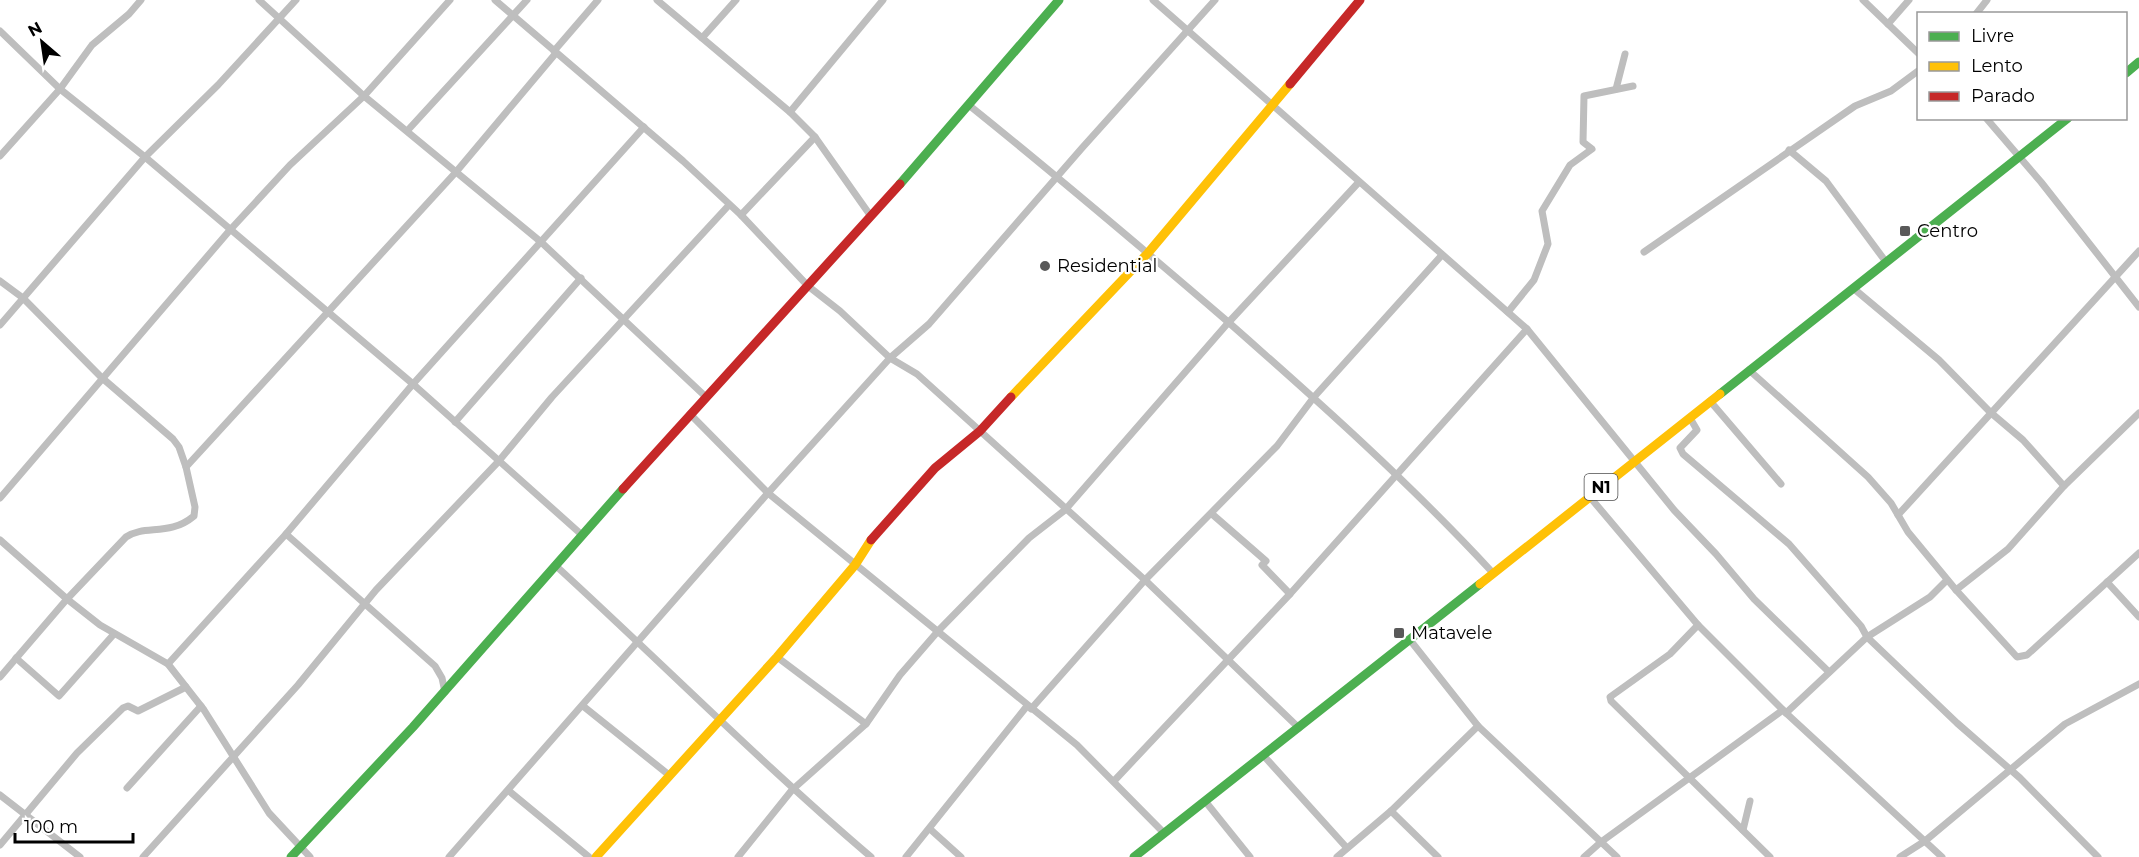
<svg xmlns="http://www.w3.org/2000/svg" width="2139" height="857" font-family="Montserrat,sans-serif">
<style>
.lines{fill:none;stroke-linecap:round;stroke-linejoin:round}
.street{stroke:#bebebe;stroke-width:7}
.fast{stroke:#4caf50;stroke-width:9}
.slow{stroke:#ffc107;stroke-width:9}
.jam{stroke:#c62828;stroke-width:9}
.poi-dot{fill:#595959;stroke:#fff;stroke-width:2}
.labels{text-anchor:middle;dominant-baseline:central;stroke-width:4.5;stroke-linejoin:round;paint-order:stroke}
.shield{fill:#fff;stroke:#4c4c4c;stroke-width:1.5}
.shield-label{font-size:16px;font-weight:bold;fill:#000}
.poi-label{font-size:18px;fill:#000;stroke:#fff;text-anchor:start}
</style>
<rect width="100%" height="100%" fill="#fff"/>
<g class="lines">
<g class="street">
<polyline points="259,0 364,96 541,242 706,397"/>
<polyline points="495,0 683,161 741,215 808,286 840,311 890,358 917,374 1145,580 1299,728"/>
<polyline points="657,0 790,112 815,137 870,215"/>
<polyline points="1153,0 1527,329 1674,510 1716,554 1754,599 1829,672"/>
<polyline points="1863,0 1918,53"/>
<polyline points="1976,14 1987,0"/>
<polyline points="1888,24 1909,0"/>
<polyline points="0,31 60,89 145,157 413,384 582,535"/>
<polyline points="702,38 736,0"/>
<polyline points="554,51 598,0"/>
<polyline points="1616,89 1625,54"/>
<path d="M970,106C1057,176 1142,248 1227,321C1319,402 1410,483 1493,573"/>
<polyline points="790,112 883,0"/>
<polyline points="1986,118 2041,182 2139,307"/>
<polyline points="408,130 527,0"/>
<polyline points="1789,150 1826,181 1886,262"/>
<polyline points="0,156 60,89 92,45 129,14 141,0"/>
<polyline points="741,215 815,137"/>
<polyline points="1644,252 1855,106 1891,91 1918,71"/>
<polyline points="0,281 23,298 101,377 173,439 179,447 186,467"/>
<polyline points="1853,288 1939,360 1990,412 2023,440 2064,486"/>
<polyline points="1508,312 1534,280 1548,244 1542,211 1570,165 1592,149 1583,142 1584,96 1633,86"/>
<polyline points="0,325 145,157 218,85 296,0"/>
<polyline points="1749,370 1868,477 1891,503 1908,532 1956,590 2017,657 2027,655 2139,553"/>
<polyline points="1710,401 1781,484"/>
<polyline points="690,414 768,493 1077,745 1164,833"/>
<polyline points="1690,418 1697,430 1680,448 1683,454 1789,544 1861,626 1867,637 1957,723 2020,778 2098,857"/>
<polyline points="455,422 581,278"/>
<polyline points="1589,496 1698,625 1786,713 1942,857"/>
<polyline points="0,498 230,230 290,165 364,96 450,0"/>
<polyline points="1212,514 1266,561 1262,565 1290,594"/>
<polyline points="1898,515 2139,251"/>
<polyline points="286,534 435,666 442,678 445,692"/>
<polyline points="0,540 67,599 100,625 168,664 204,710 269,813 310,857"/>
<path d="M555,565C661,662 762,764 871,857"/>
<polyline points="2107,582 2139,617"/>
<polyline points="1956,590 2008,549 2064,486 2139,413"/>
<polyline points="1698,625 1670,654 1610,697 1611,701 1770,857"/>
<polyline points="1410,640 1478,726 1617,857"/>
<polyline points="777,657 866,724"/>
<polyline points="16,658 59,696 114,634"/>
<polyline points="168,664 286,534 413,384 644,127"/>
<path d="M0,677L67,599L126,537C145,524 169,537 194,516L195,507L186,467L456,172L556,53"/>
<polyline points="583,706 669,775"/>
<polyline points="1031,709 1145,580 1277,446 1314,397 1442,255"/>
<polyline points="1786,713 1867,637 1930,597 1947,580"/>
<polyline points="1263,755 1347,848"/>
<polyline points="1114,781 1290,594 1527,329"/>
<polyline points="127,788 201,706"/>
<polyline points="509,791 589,857"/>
<polyline points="0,795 80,857"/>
<polyline points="1205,801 1250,857"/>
<polyline points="1391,811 1438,857"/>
<polyline points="930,829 961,857"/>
<polyline points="1743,830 1750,801"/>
<polyline points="0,845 77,753 123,708 128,706 138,711 186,687"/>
<polyline points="143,857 298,685 376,590 498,462 552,397 729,205"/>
<polyline points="449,857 768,493 890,358 929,324 1082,148 1215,0"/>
<polyline points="738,857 792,790 866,724 900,675 939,630 1029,538 1065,510 1228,323 1359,182"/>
<polyline points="906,857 1027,706"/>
<polyline points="1337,857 1391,811 1478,726"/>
<polyline points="1584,857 1601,842 1783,710"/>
<polyline points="1900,857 1925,841 2065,724 2139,684"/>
</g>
<g class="fast">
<polyline points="2126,73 2139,62"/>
<polyline points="900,184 1059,0"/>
<polyline points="1720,394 2068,118"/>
<polyline points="291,857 413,727 623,489"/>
<polyline points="1134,857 1480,584"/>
</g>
<g class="slow">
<polyline points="1011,397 1148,253 1290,84"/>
<polyline points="1480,584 1720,394"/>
<polyline points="596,857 777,657 855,565 871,540"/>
</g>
<g class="jam">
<polyline points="1290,84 1360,0"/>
<polyline points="623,489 900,184"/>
<polyline points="871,540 935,468 980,431 1011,397"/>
</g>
</g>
<g class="poi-dot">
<rect x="1899" y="225" width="12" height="12" rx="3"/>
<circle cx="1045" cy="266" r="6"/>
<rect x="1393" y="627" width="12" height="12" rx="3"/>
</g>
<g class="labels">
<rect class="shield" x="1584.5" y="474" width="33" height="26" rx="4.5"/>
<g class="shield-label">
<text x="1601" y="487">N1</text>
</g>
<g class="poi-label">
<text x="1917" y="231">Centro</text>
<text x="1057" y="266">Residential</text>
<text x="1411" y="633">Matavele</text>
</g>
</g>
<rect x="1917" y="12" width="210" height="108" fill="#ffffff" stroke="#999999" stroke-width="1.5"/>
<rect x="1929" y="32" width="30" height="9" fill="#4caf50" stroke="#999999" stroke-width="1.5"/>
<text x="1971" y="42" font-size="18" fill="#000000">Livre</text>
<rect x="1929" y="62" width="30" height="9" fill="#ffc107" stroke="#999999" stroke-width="1.5"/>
<text x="1971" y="72" font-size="18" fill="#000000">Lento</text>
<rect x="1929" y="92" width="30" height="9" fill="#c62828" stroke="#999999" stroke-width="1.5"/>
<text x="1971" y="102" font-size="18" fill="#000000">Parado</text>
<g transform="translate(42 42) rotate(331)" stroke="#ffffff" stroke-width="4.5" paint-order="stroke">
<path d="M0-4.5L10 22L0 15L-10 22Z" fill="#000000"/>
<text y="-9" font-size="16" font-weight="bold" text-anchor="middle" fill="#000000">N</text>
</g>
<path d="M15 833v9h118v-9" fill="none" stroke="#000000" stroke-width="3"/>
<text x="24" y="833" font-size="18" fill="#000000" stroke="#ffffff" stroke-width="4.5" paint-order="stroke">100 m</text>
</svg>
